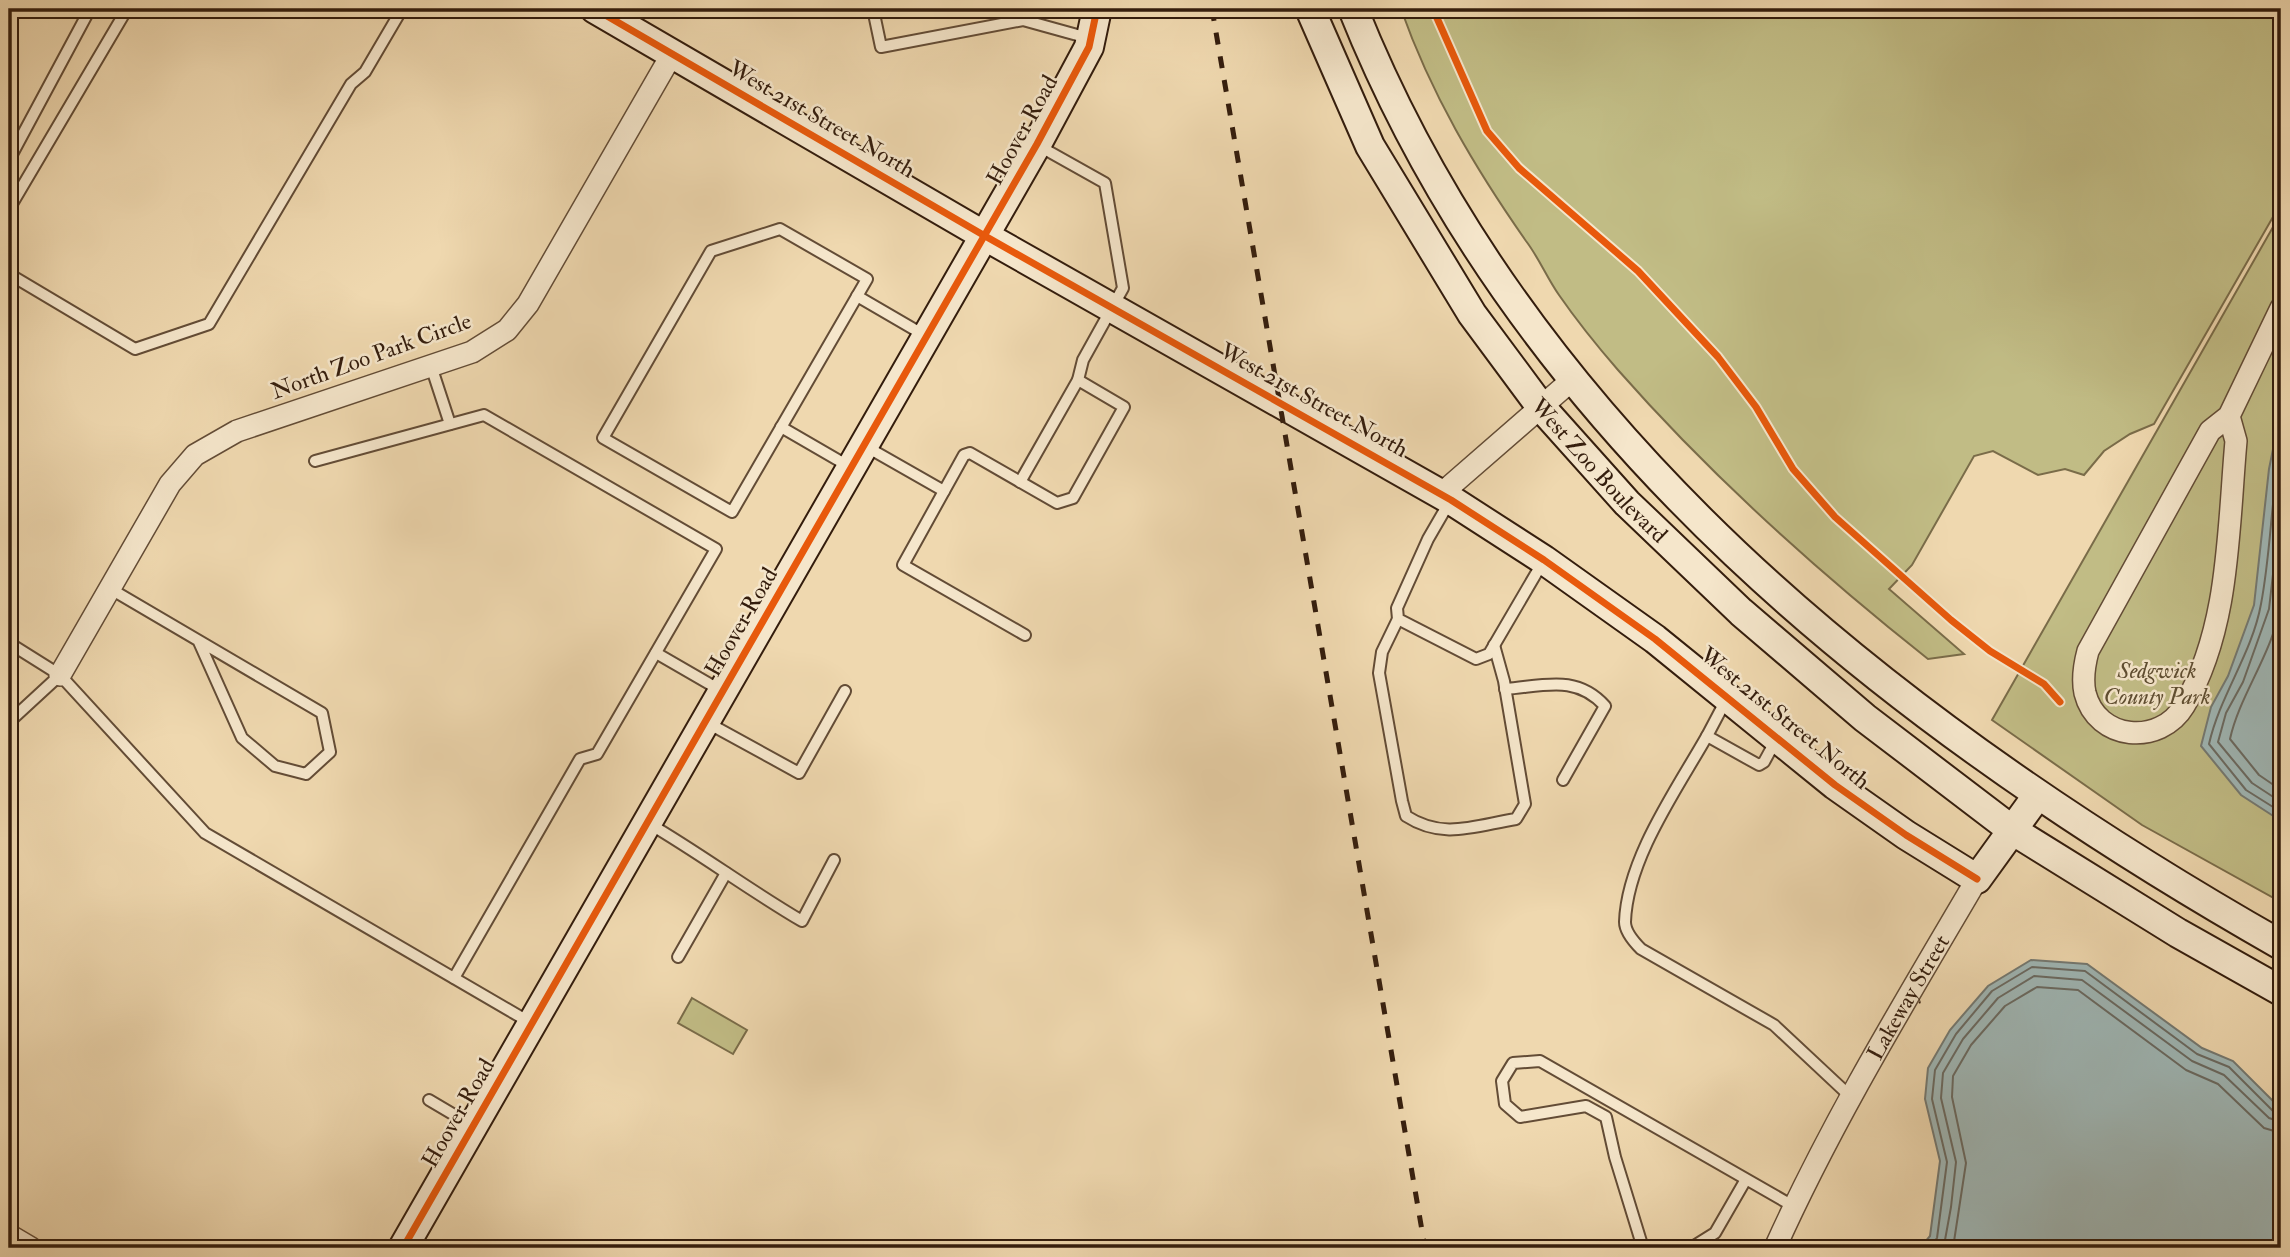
<svg xmlns="http://www.w3.org/2000/svg" width="2290" height="1257" font-family="'IM FELL Double Pica',serif">
<style>
.green{fill:#c1bc85;stroke:#7a6c49;stroke-width:2}
.water{fill:#9fb7b6;stroke:#747972;stroke-width:2}
.lines{fill:none;stroke-linecap:round;stroke-linejoin:round}
.shore{stroke:#6a6a62;stroke-width:2}
.lane-casing{stroke:#634c36;stroke-width:14}
.street-casing{stroke:#634c36;stroke-width:24}
.secondary-casing{stroke:#341d0d;stroke-width:32}
.lane{stroke:#f5e6cb;stroke-width:10}
.street{stroke:#f5e6cb;stroke-width:21}
.secondary{stroke:#f5e6cb;stroke-width:28}
.rail{stroke:#341d0d;stroke-width:5;stroke-dasharray:12 12;stroke-linecap:butt}
.cycleway-casing{stroke:#f5e6cb;stroke-width:11}
.cycleway{stroke:#e8590c;stroke-width:7}
.labels{text-anchor:middle;dominant-baseline:central;stroke-width:5;stroke-linejoin:round;paint-order:stroke}
.street-label{font-size:23px;fill:#341d0d;stroke:#f5e6cb}
.park-label{font-size:23px;font-style:italic;fill:#5e4d31;stroke:#f5e6cb}
</style>
<rect width="100%" height="100%" fill="#efd8af"/>
<filter id="stains"><feTurbulence type="fractalNoise" baseFrequency=".00286" numOctaves="4"/><feColorMatrix values="0 0 0 0 .2 0 0 0 0 .09 0 0 0 0 .02 0 0 0 .5 -.17"/></filter>
<radialGradient id="worn" r=".72"><stop offset=".6" stop-color="#630" stop-opacity="0"/><stop offset="1" stop-color="#630" stop-opacity=".3"/></radialGradient>
<g class="green">
<path d="M1401,9H2281V203L2154,424L2130,434L2104,451L2084,475L2065,469L2038,475L1993,451L1974,456L1912,565L1889,589L1964,654L1928,659C1817,571 1712,477 1618,370C1598,347 1577,321 1559,295C1547,278 1539,258 1526,241C1475,168 1431,94 1401,9Z"/>
<polygon points="2281,213 2281,902 2142,825 1992,720"/>
<polygon points="692,998 747,1030 733,1054 678,1023"/>
</g>
<g class="water">
<polygon points="2281,410 2281,821 2241,795 2201,746 2211,707 2228,676 2254,605 2269,469"/>
<polygon points="2031,960 2087,964 2202,1048 2233,1061 2281,1109 2281,1248 1920,1248 1930,1236 1940,1161 1925,1099 1928,1068 1950,1030 1988,986"/>
</g>
<g class="lines">
<g class="shore">
<path d="M2281,445C2271,497 2271,552 2261,604C2252,654 2220,695 2209,744L2246,790L2281,812"/>
<polyline points="2281,504 2269,609 2243,682 2226,713 2218,742 2252,783 2281,802"/>
<path d="M2281,600C2276,649 2240,693 2230,739L2259,775L2281,790"/>
<polyline points="1929,1248 1937,1238 1947,1162 1932,1099 1935,1070 1956,1034 1992,991 2032,967 2085,971 2197,1054 2229,1067 2273,1111 2281,1113"/>
<polyline points="1941,1248 1945,1240 1951,1207 1956,1162 1941,1098 1943,1073 1963,1039 1998,998 2034,976 2082,980 2192,1061 2224,1075 2269,1118 2281,1122"/>
<polyline points="1953,1248 1966,1163 1952,1097 1953,1076 1971,1045 2005,1006 2037,987 2078,990 2186,1070 2218,1084 2264,1128 2281,1133"/>
</g>
<g class="lane-casing">
<g id="lane">
<polyline points="873,9 881,47 1023,20 1088,38"/>
<polyline points="9,160 90,9"/>
<polyline points="9,209 127,9"/>
<polygon points="780,229 867,279 732,512 603,438 711,251"/>
<polyline points="9,274 135,349 209,324 351,84 365,72 402,9"/>
<polyline points="857,296 924,335"/>
<polyline points="431,366 450,424"/>
<polyline points="781,427 850,467"/>
<polyline points="865,446 944,491"/>
<polyline points="315,461 484,415 716,549 597,754 580,759 454,978"/>
<polyline points="1020,482 1078,380 1083,360 1123,288 1105,183 1039,146"/>
<polyline points="1450,501 1428,539 1397,608 1398,619 1476,659 1489,654 1544,560"/>
<polyline points="109,588 322,713 330,752 306,774 275,766 242,738 199,642"/>
<path d="M1398,619L1382,652L1379,673L1402,801L1406,816C1443,840 1474,826 1516,819L1525,804L1504,681L1494,645"/>
<polyline points="1025,635 903,565 964,455 970,453 1057,503 1073,498 1124,407 1078,380"/>
<polyline points="9,643 60,675 205,833 531,1023"/>
<polyline points="656,653 720,690"/>
<path d="M1505,689C1544,686 1576,674 1605,706L1563,780"/>
<polyline points="1726,700 1707,736 1759,765 1764,762 1776,740"/>
<polyline points="9,722 60,675"/>
<polyline points="706,722 799,773 845,691"/>
<path d="M1707,736C1677,789 1627,859 1625,922C1625,932 1634,942 1641,949L1774,1025L1852,1098"/>
<path d="M648,823C701,854 749,890 802,921L834,860"/>
<polyline points="678,957 726,873"/>
<polyline points="429,1100 473,1126"/>
<polyline points="1643,1248 1615,1157 1606,1117 1586,1106 1520,1117 1505,1104 1502,1081 1513,1063 1540,1061 1793,1206"/>
<polyline points="1691,1248 1715,1233 1745,1181"/>
</g>
</g>
<g class="street-casing">
<g id="street">
<path d="M2229,416L2236,441C2228,529 2230,628 2184,706C2160,746 2097,741 2085,693C2082,679 2084,666 2088,651L2210,431L2229,416L2281,308"/>
<polyline points="1441,494 1572,380"/>
<polyline points="60,675 170,484 195,455 237,431 472,352 507,330 528,304 672,54"/>
<polyline points="9,1235 31,1248"/>
<path id="s1" d="M1775,1248C1832,1121 1906,1000 1977,879"/>
</g>
</g>
<g class="secondary-casing">
<g id="secondary">
<polyline points="595,9 985,236 1451,500 1544,560 1655,639 1835,785 1906,835 1977,879 2037,796"/>
<path id="s2" d="M1310,9L1370,146L1472,314L1541,407L1627,503L1741,612L1865,718L2012,830L2178,933L2281,991"/>
<path d="M1353,9C1523,434 1894,725 2281,945"/>
<polyline points="403,1248 1037,144 1089,47 1097,9"/>
</g>
</g>
<use href="#lane" class="lane"/>
<use href="#street" class="street"/>
<use href="#secondary" class="secondary"/>
<polyline class="rail" points="1212,9 1425,1248"/>
<g class="cycleway-casing">
<g id="cycleway">
<polyline points="595,9 985,236 1451,500 1544,560 1655,639 1835,785 1906,835 1977,879"/>
<polyline points="1433,9 1487,131 1519,168 1638,271 1718,357 1756,407 1793,469 1835,517 1951,620 1990,651 2044,684 2060,702"/>
<polyline points="403,1248 1037,144 1089,47 1097,9"/>
</g>
</g>
<use href="#cycleway" class="cycleway"/>
</g>
<g class="labels">
<g class="street-label">
<text transform="translate(822 119) rotate(30)">West 21st Street North</text>
<text transform="translate(1022 130) rotate(-61)">Hoover Road</text>
<text transform="translate(371 356) rotate(-20)">North Zoo Park Circle</text>
<text transform="translate(1314 400) rotate(29)">West 21st Street North</text>
<text stroke="none"><textPath href="#s2" startOffset="548">West Zoo Boulevard</textPath></text>
<text transform="translate(741 622) rotate(-60)">Hoover Road</text>
<text transform="translate(1785 718) rotate(39)">West 21st Street North</text>
<text stroke="none"><textPath href="#s1" startOffset="284">Lakeway Street</textPath></text>
<text transform="translate(458 1113) rotate(-60)">Hoover Road</text>
</g>
<g class="park-label">
<text x="2157" y="670">Sedgwick<tspan x="2157" dy="26">County Park</tspan></text>
</g>
</g>
<rect width="2290" height="1257" fill="none" stroke="#efd8af" stroke-width="35"/>
<rect x="10" y="10" width="2269" height="1236" fill="none" stroke="#341d0d" stroke-width="3.5"/>
<rect x="18" y="18" width="2255" height="1222" fill="none" stroke="#341d0d" stroke-width="2"/>
<rect width="100%" height="100%" filter="url(#stains)"/>
<rect width="100%" height="100%" fill="url(#worn)"/>
</svg>
